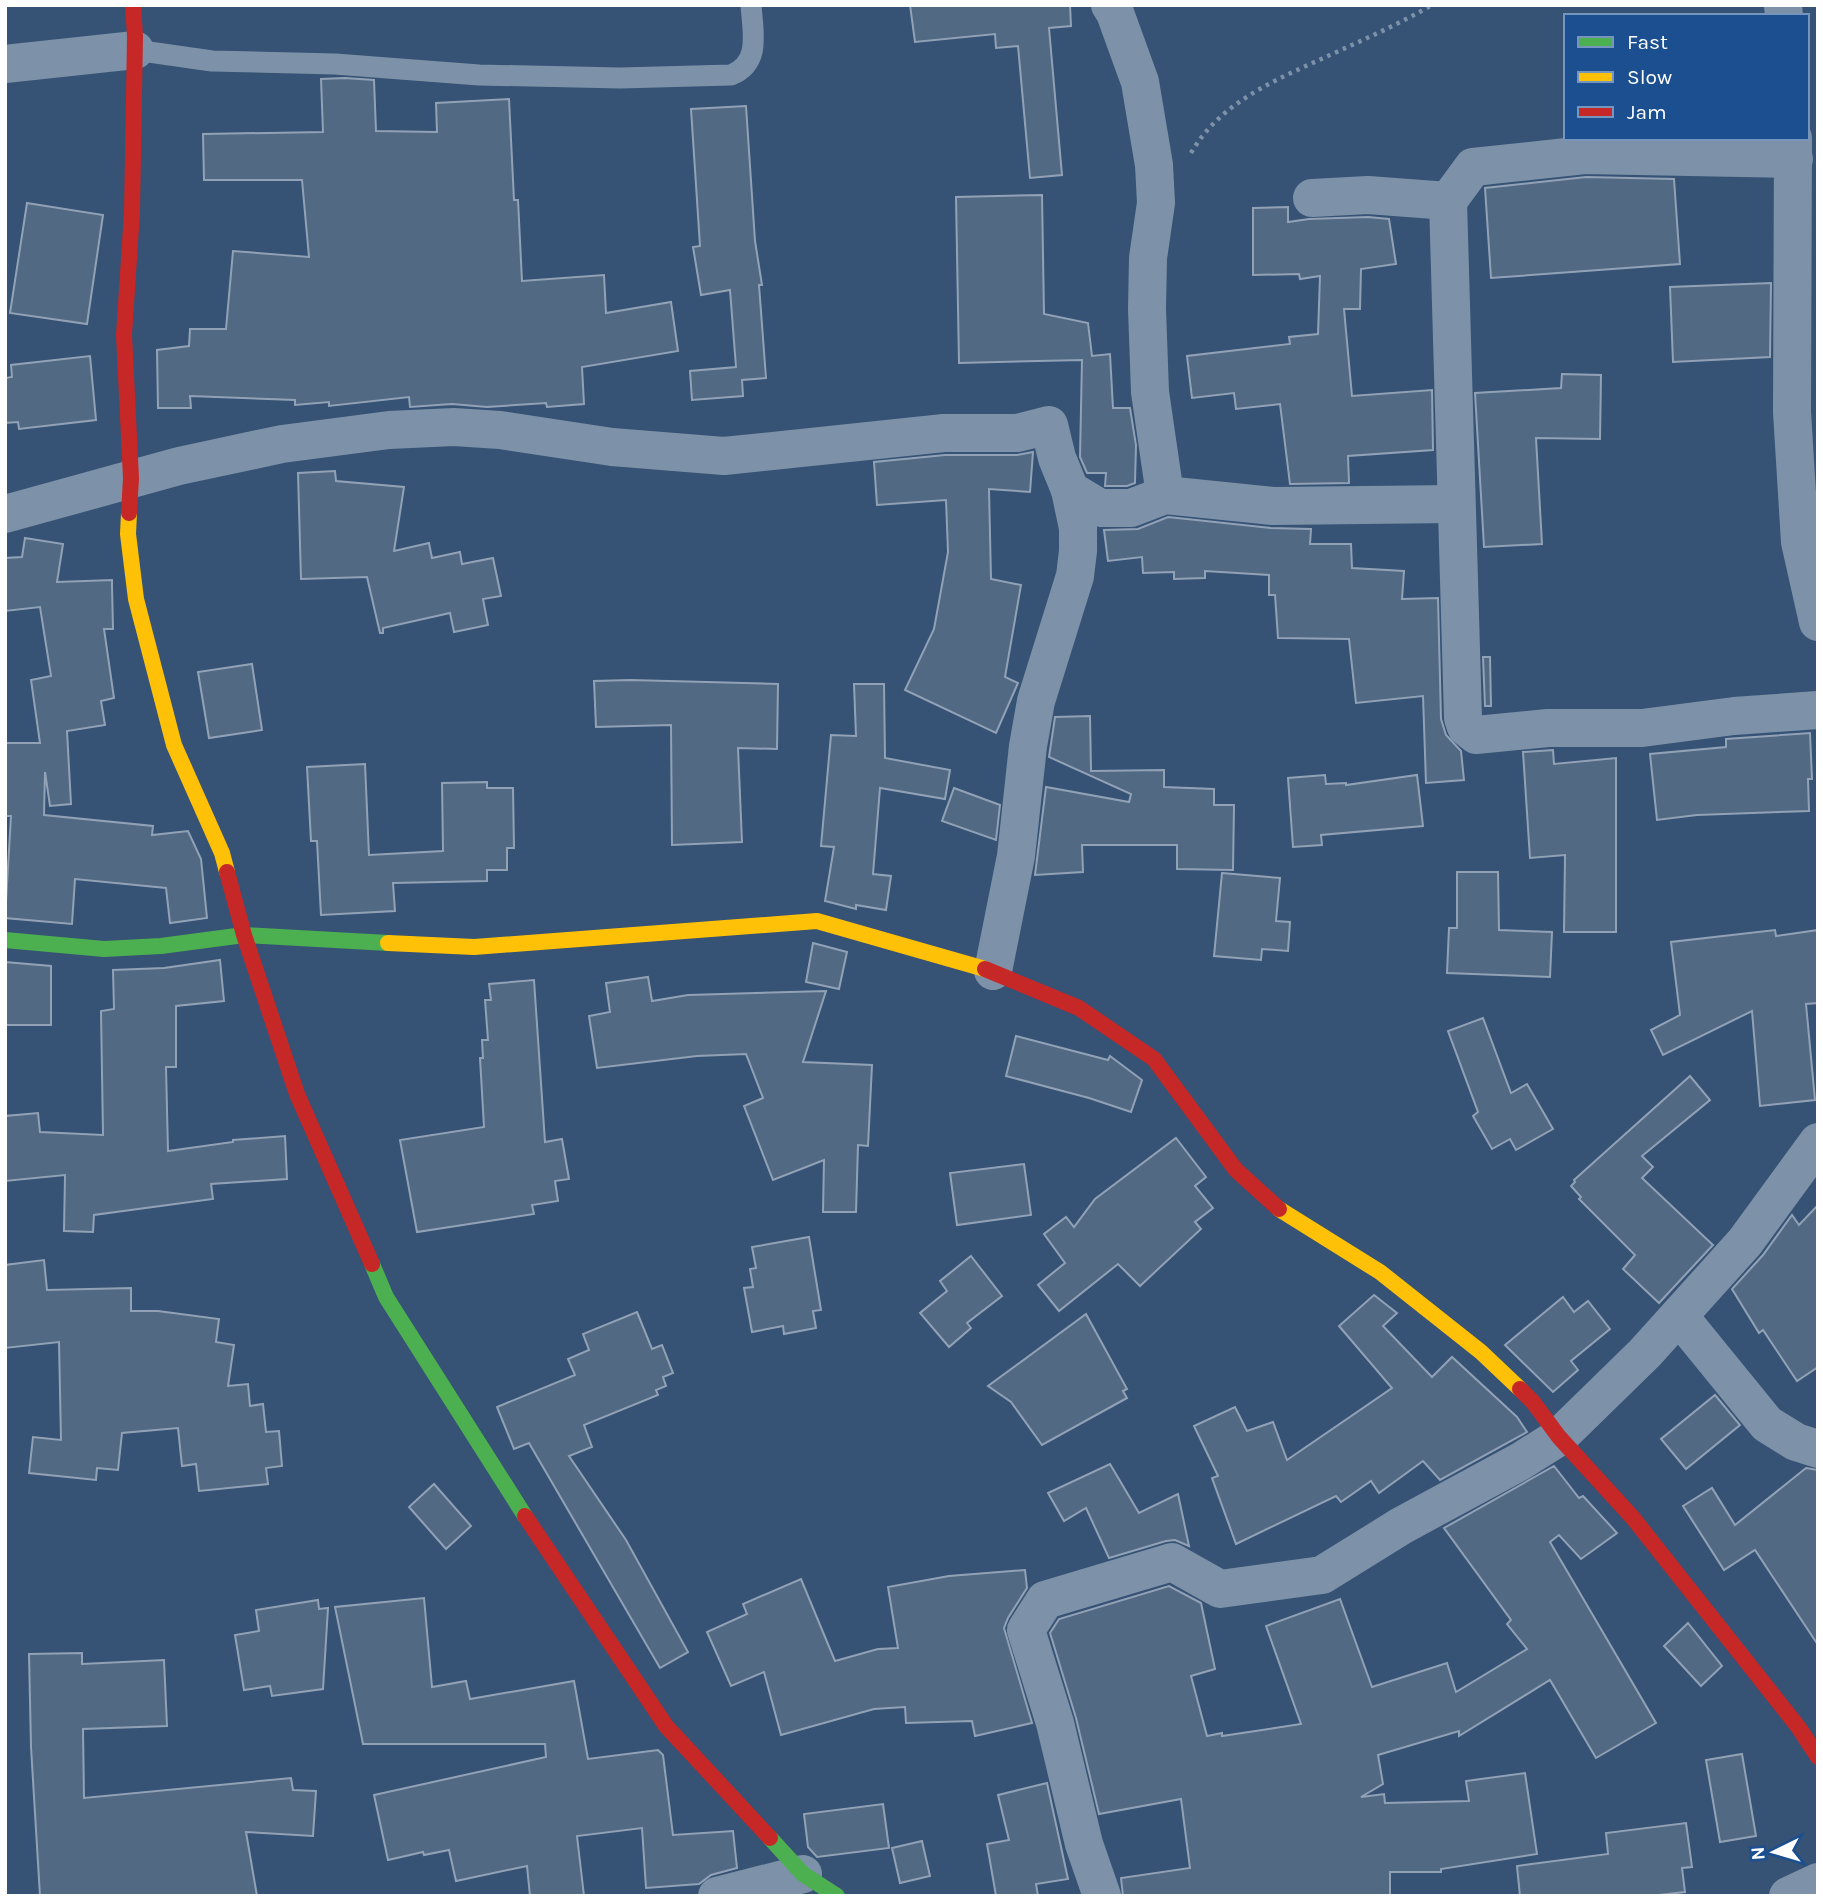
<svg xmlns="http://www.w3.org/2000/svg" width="1823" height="1901" font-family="Karla,sans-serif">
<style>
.building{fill:#526984;stroke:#92a2b6;stroke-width:2}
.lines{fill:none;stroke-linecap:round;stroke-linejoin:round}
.path{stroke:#7d92a8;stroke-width:4.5;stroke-dasharray:3.5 5;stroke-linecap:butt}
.lane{stroke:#7d92a8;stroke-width:21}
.street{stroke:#7d92a8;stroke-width:38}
.fast{stroke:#4caf50;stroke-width:16}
.slow{stroke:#ffc107;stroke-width:16}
.jam{stroke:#c62828;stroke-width:16}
</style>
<rect width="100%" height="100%" fill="#365274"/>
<g class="building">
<polygon points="910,5 1070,5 1071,26 1049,28 1062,175 1030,178 1018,46 996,48 995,34 915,42"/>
<polygon points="345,78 374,80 376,131 437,132 436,103 509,99 514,200 518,200 522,281 604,275 606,313 671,302 678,351 582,367 584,404 547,407 546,403 487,407 452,404 410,407 409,397 329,406 329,402 295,405 295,400 190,396 191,408 158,408 157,350 189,346 190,329 226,329 233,251 309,257 302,180 204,180 203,134 323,132 321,79"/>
<polygon points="746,106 755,241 762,285 759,285 766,378 742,380 743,396 692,400 690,371 736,367 730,290 701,295 693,247 700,246 691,109"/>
<polygon points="1586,177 1674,179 1680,264 1491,278 1485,188"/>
<polygon points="1042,195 1044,314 1088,323 1092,356 1110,354 1113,408 1130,408 1136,445 1135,483 1127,486 1105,486 1106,473 1087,473 1080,457 1082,360 959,363 956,197"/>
<polygon points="27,203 103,215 87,324 10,313"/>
<polygon points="1288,207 1288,222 1309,219 1368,217 1389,219 1396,264 1361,269 1360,309 1344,309 1352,396 1432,390 1433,450 1348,456 1349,483 1290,484 1280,404 1236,409 1234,393 1192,398 1187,356 1290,344 1289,337 1318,334 1320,276 1300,279 1299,274 1253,275 1253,208"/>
<polygon points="1771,283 1770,357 1673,362 1670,287"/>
<polygon points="90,356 96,420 19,429 18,422 5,423 5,378 12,377 11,365"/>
<polygon points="1562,374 1601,375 1600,439 1536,438 1542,544 1484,547 1475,393 1561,388"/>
<polygon points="1033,452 1030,492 989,489 991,579 1021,585 1005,677 1018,683 996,733 905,690 934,629 948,552 946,500 877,505 874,462 945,455 1017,455"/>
<polygon points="335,471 336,481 404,487 394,551 429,543 432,558 460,552 462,564 493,558 501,596 483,599 488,625 454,632 450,613 383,628 383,633 380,633 367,577 301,579 298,473"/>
<polygon points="1168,517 1271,528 1311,529 1310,544 1351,544 1352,568 1404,571 1402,599 1438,598 1441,719 1446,735 1461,751 1464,780 1426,783 1423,696 1356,703 1349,639 1278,638 1275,595 1269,595 1269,575 1205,571 1205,578 1174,579 1174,572 1143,573 1142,557 1108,561 1104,530 1138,529"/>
<polygon points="25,538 63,544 57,582 112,580 112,586 113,629 104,629 114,698 101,701 105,725 67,731 71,804 50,806 45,772 44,815 153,826 152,835 188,831 201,859 207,918 170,923 166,888 75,879 72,924 5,918 11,816 5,816 5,743 40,743 31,680 51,676 40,607 5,611 5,558 22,557"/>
<polygon points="1483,657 1490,657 1491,706 1485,706"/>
<polygon points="252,664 262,730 209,738 198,672"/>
<polygon points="630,680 778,684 777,749 738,748 742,842 672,845 671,725 596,727 594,681"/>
<polygon points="854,684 884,684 885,758 950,770 945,799 880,788 873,874 891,876 886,910 856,905 856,909 825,901 834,847 821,846 831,735 856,736"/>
<polygon points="1090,716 1091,771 1164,770 1164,787 1214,789 1214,805 1234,805 1233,870 1177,869 1177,845 1082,845 1083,872 1035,875 1046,787 1129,802 1131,794 1049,757 1055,717"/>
<polygon points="1810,733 1812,779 1808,779 1809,811 1697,815 1657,820 1650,754 1726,747 1726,739"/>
<polygon points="1553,750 1554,764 1616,758 1616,932 1564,932 1565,855 1530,858 1523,752"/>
<polygon points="365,764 369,855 443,851 442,783 487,782 487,788 513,788 514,848 507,848 507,870 487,870 487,881 393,883 395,911 321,915 317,841 311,841 307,767"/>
<polygon points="1325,775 1326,784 1346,783 1346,785 1417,775 1423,826 1321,835 1322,845 1293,847 1288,778"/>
<polygon points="954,788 1000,805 996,840 942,821"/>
<polygon points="1457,872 1498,872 1499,930 1552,932 1550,977 1447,973 1449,928 1457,928"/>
<polygon points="1222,873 1280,878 1276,921 1290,922 1288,951 1262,949 1261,960 1214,956"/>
<polygon points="1775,930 1776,936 1818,930 1818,1003 1806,1004 1815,1100 1760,1106 1752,1011 1663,1055 1651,1030 1680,1015 1671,942"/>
<polygon points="813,943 847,952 839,989 806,982"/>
<polygon points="220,960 224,1001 176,1006 176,1067 166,1067 168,1151 233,1142 233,1140 285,1136 287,1179 211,1184 213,1199 94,1215 93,1232 64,1231 65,1175 5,1181 5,1116 38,1113 40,1132 103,1135 101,1011 114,1009 113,970 164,968"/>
<polygon points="5,962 51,966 51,1025 5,1025"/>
<polygon points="648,977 652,1001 688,995 826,991 803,1062 872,1065 868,1146 858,1145 856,1212 823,1212 824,1160 773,1180 744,1106 763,1098 746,1054 697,1056 597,1068 589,1016 610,1012 606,983"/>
<polygon points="534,980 545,1142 562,1139 569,1179 555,1181 558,1201 532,1205 534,1214 417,1232 400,1140 484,1127 480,1058 483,1058 482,1040 488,1040 485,1000 491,1000 489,984"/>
<polygon points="1483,1018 1511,1093 1527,1084 1553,1129 1516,1150 1510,1139 1492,1149 1473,1116 1478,1112 1448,1031"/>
<polygon points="1016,1036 1108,1060 1110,1056 1142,1080 1131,1112 1089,1098 1006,1076"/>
<polygon points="1690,1076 1710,1100 1642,1156 1653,1167 1642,1178 1713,1245 1659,1303 1623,1269 1635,1255 1579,1199 1581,1197 1571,1186 1575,1182 1574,1180"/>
<polygon points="1176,1138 1206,1177 1195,1186 1213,1208 1195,1222 1201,1229 1140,1286 1118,1264 1059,1311 1038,1285 1065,1263 1044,1234 1066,1217 1074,1227 1095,1199"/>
<polygon points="1024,1164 1031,1215 957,1225 950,1173"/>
<polygon points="1818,1205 1818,1367 1797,1381 1763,1330 1759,1333 1732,1289 1763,1255 1792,1215 1799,1225"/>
<polygon points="809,1237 821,1310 813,1311 816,1328 784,1334 783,1326 752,1332 744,1288 753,1287 750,1269 756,1268 752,1247"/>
<polygon points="971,1256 1002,1296 967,1323 971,1328 949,1347 920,1313 947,1291 940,1281"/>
<polygon points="44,1260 47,1290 131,1288 131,1311 158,1311 219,1319 216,1342 234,1345 228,1386 248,1384 250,1406 263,1404 266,1432 279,1431 282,1466 266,1468 268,1484 199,1491 196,1464 182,1466 178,1428 122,1433 118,1470 97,1468 96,1480 29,1473 33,1437 61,1440 59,1342 5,1348 5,1265"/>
<polygon points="1374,1295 1397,1313 1383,1326 1432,1377 1452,1357 1517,1417 1527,1432 1440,1480 1423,1461 1379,1493 1371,1481 1341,1502 1336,1496 1236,1544 1212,1478 1218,1476 1194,1426 1235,1407 1247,1431 1273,1422 1287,1460 1392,1388 1339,1326"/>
<polygon points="1563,1297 1574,1312 1588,1301 1610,1329 1571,1361 1578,1370 1553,1392 1505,1345"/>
<polygon points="637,1312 652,1349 662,1345 673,1373 663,1377 666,1386 656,1390 658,1395 584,1425 592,1447 569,1456 626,1540 688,1652 660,1668 529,1443 514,1449 497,1407 575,1375 568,1359 589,1350 583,1334"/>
<polygon points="1086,1314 1127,1389 1123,1391 1127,1398 1042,1445 1011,1402 988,1386"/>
<polygon points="1715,1395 1740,1425 1686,1469 1661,1439"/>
<polygon points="1110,1464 1139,1513 1178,1494 1189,1546 1175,1540 1166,1541 1109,1558 1086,1508 1064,1521 1048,1493"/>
<polygon points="1554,1466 1579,1498 1583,1496 1617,1533 1581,1559 1559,1535 1550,1542 1656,1723 1596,1758 1550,1680 1459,1736 1459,1731 1378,1755 1383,1784 1361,1797 1384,1794 1385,1803 1469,1801 1466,1781 1525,1773 1537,1854 1441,1869 1441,1872 1390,1872 1390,1896 1123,1896 1121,1878 1190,1868 1181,1799 1099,1814 1076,1718 1050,1633 1059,1619 1169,1586 1201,1603 1215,1669 1191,1676 1207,1736 1222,1733 1222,1736 1301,1724 1266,1626 1340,1599 1372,1687 1447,1663 1456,1692 1527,1649 1507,1624 1511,1620 1444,1528"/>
<polygon points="1806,1468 1818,1470 1818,1645 1755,1550 1724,1570 1683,1506 1712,1488 1735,1525"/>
<polygon points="434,1484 471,1526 446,1549 409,1507"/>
<polygon points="1025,1570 1027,1588 1008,1618 1004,1628 1032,1723 975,1736 972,1721 906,1723 905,1707 874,1709 781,1735 764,1672 731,1686 707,1632 747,1614 743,1604 801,1579 835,1661 878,1649 898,1648 888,1587 949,1576"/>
<polygon points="424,1598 432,1687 466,1681 470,1699 574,1681 588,1759 658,1750 663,1755 673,1835 733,1831 737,1868 711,1875 699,1884 646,1888 642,1828 577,1836 584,1896 530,1896 527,1866 456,1881 449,1850 424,1855 423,1852 388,1860 374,1795 546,1757 545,1744 363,1744 335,1607"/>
<polygon points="318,1600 319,1609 328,1608 323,1689 272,1696 270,1686 244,1690 235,1635 259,1631 256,1610"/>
<polygon points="1688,1623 1722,1666 1701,1686 1664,1646"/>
<polygon points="82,1653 82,1664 164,1660 167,1726 83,1729 84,1798 291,1778 293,1790 316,1791 313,1836 246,1832 257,1896 40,1896 31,1747 29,1654"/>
<polygon points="1742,1754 1756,1836 1720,1842 1706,1760"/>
<polygon points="1047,1783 1068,1879 1036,1884 1038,1896 996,1896 987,1844 1009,1840 998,1795"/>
<polygon points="883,1804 889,1848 817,1857 808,1847 804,1814"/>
<polygon points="1686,1823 1692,1867 1682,1868 1685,1892 1650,1896 1520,1896 1517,1866 1608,1854 1606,1833"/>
<polygon points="922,1841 930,1876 900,1883 892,1848"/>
</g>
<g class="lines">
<path class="path" d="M1191,153C1221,101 1278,79 1330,55C1365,39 1399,24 1432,5"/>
<path class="lane" d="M135,50L212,61L335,64L479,75L620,78L731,75C761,63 753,33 751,5"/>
<g class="street">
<polyline points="1110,5 1115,13 1140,82 1154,165 1156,203 1148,258 1147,309 1150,392 1165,495"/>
<polyline points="1783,5 1784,16"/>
<polyline points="5,64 135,50"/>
<polyline points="1793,138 1792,412 1800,542 1818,622"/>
<polyline points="1312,198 1368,195 1448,201 1473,167 1585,155 1794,159"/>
<polyline points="1448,201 1463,718 1466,727 1476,735 1548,728 1642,728 1734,716 1818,710"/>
<polyline points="5,514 179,466 282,444 389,430 454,427 500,430 612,447 724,456 944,433 1017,433 1049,425 1057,458 1070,490 1100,508 1131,508 1165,495 1273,506 1456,504"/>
<polyline points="993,971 1016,856 1028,746 1036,701 1075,576 1078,551 1078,528 1070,490"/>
<polyline points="1679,1316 1767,1424 1796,1442 1818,1449"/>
<polyline points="717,1896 803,1874"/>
<polyline points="1102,1896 1084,1844 1055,1723 1026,1630 1045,1600 1172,1562 1220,1589 1322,1575 1401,1526 1521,1461 1559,1437 1645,1353 1745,1242 1818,1142"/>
<polyline points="1788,1896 1818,1882"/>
</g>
<g class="fast">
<polyline points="5,940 104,949 161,946 244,935 388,943"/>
<polyline points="372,1264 386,1297 525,1516"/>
<polyline points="770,1838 803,1874 837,1896"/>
</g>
<g class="slow">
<polyline points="129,513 128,534 136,599 174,745 222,853 227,872"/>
<polyline points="388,943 474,947 817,921 985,969"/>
<polyline points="1279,1209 1380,1272 1481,1352 1520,1389"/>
</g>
<g class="jam">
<polyline points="129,513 131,478 124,335 132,212 135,36 133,5"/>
<polyline points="227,872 244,935 297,1094 372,1264"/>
<polyline points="985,969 1079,1008 1154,1059 1236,1170 1279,1209"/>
<polyline points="1520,1389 1533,1402 1559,1437 1633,1518 1799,1728 1818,1757"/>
<polyline points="525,1516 666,1726 770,1838"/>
</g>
</g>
<rect width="1823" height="1901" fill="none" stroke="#ffffff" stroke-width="14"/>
<rect x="1564" y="14" width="245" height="126" fill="#1b4f8f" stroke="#7695bc" stroke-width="2"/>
<rect x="1578" y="37" width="35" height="10" fill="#4caf50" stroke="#7695bc" stroke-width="2"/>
<text x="1627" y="49" font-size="21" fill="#ffffff">Fast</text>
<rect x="1578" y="72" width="35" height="10" fill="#ffc107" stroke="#7695bc" stroke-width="2"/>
<text x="1627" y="84" font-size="21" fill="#ffffff">Slow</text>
<rect x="1578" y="107" width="35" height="10" fill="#c62828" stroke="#7695bc" stroke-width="2"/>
<text x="1627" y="119" font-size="21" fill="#ffffff">Jam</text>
<g transform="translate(1774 1852) rotate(265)" stroke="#1b4f8f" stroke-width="5" paint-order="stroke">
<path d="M0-5L12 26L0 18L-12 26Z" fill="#ffffff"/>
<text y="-10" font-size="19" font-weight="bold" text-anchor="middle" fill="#ffffff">N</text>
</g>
</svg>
